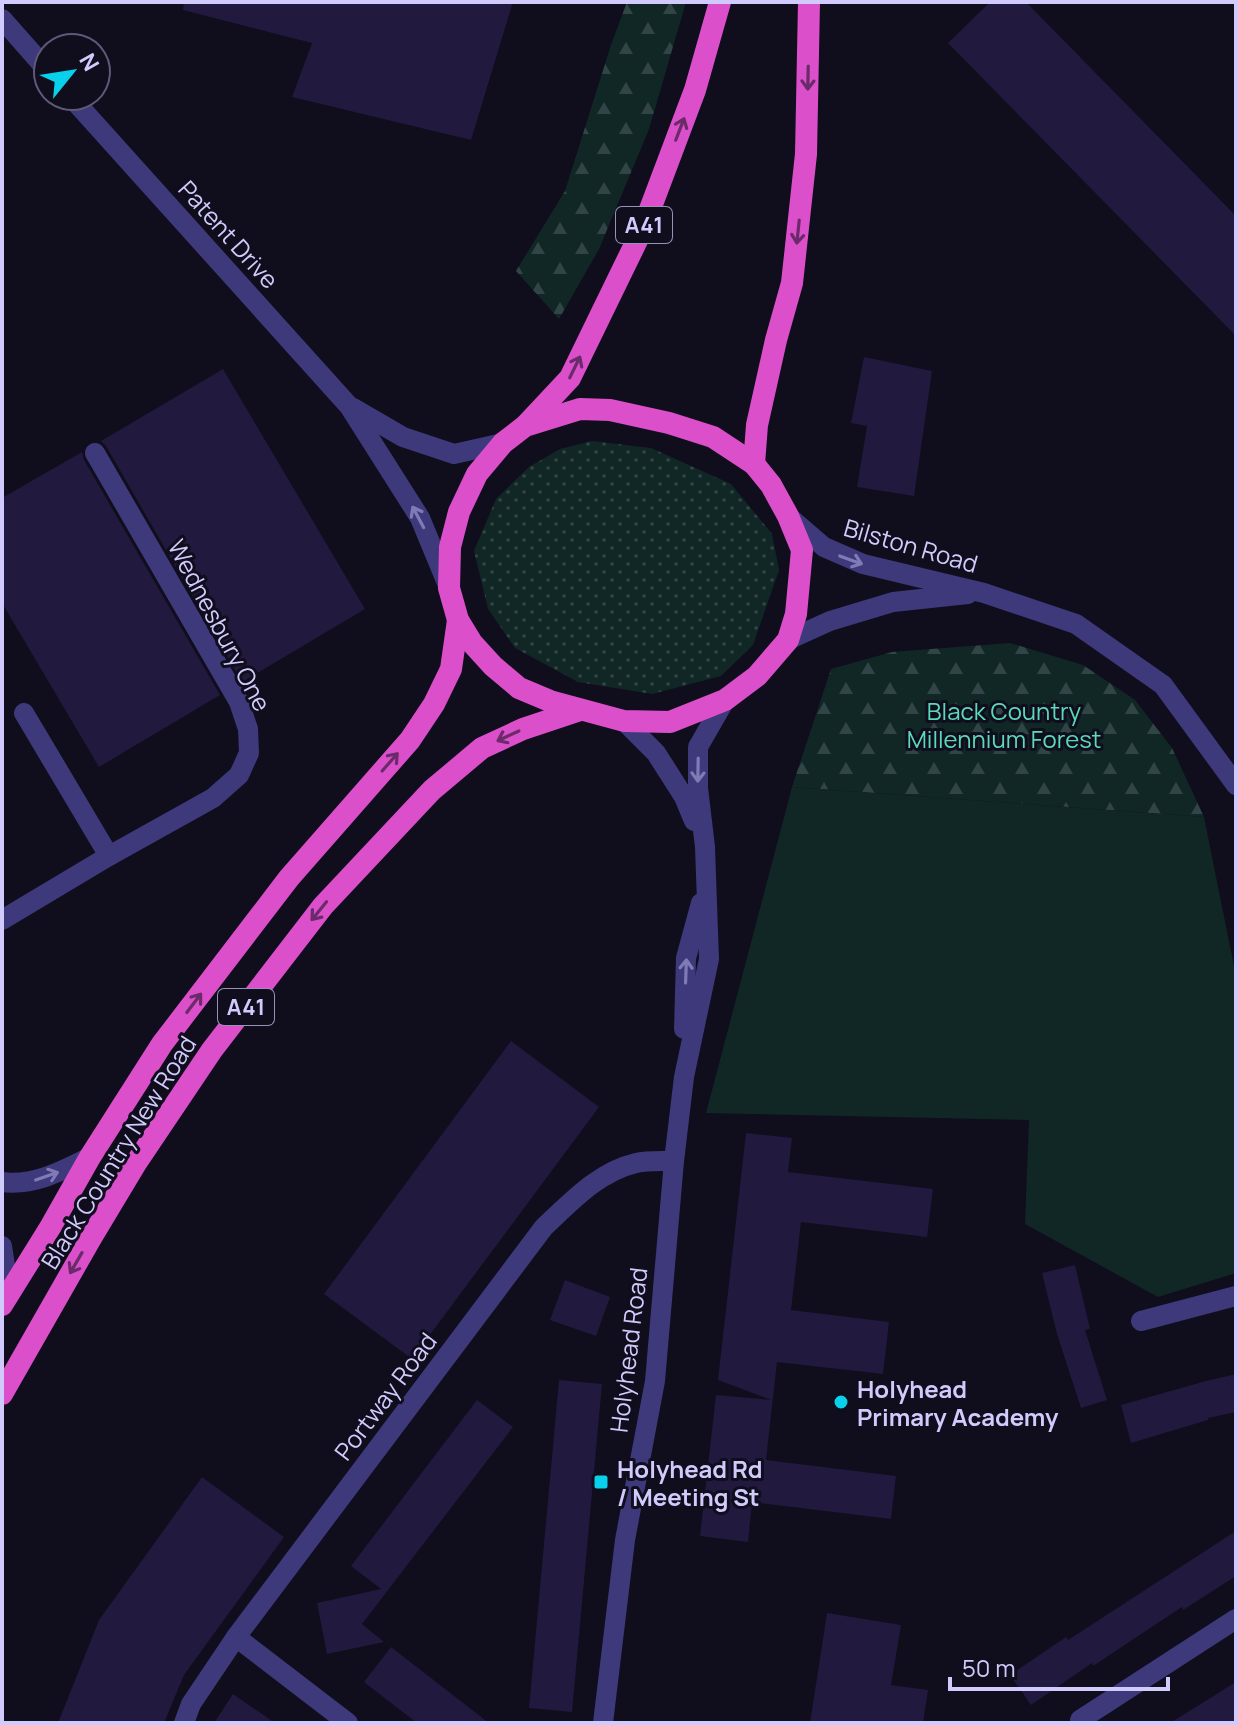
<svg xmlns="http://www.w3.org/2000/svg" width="1238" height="1725" font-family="Manrope,sans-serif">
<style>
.grass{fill:url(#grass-dots)}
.forest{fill:url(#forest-firs)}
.park{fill:#102726}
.building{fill:#21193e}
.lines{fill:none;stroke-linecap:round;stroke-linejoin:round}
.minor{stroke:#3d397b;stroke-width:20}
.tertiary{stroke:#3d397b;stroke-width:20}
.trunk{stroke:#db50ca;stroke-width:22}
.oneway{stroke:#6b2b6b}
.oneway2{stroke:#807bb6}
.poi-dot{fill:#09d1eb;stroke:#100d1d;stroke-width:3}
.labels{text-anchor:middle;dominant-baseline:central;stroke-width:6;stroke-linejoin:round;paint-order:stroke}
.shield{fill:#100d1d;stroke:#9792ba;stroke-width:2}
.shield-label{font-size:22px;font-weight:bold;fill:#d1cbfd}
.street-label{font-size:24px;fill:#d1cbfd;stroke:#100d1d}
.park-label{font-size:24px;fill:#5bd9bb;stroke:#100d1d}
.poi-label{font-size:24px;font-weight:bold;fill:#d1cbfd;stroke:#100d1d;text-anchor:start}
</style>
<defs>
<pattern id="grass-dots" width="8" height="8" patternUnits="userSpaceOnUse" patternTransform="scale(2)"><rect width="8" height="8" fill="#102726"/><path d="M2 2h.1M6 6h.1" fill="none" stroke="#324546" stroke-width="1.8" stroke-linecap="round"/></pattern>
<pattern id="forest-firs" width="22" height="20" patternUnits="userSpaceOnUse" patternTransform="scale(2)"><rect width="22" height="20" fill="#102726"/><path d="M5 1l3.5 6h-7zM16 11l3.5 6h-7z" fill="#324546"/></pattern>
</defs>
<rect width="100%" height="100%" fill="#100d1d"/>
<polygon class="grass" points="592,441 651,448 731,484 772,534 779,570 753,645 721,676 652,694 578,682 515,648 488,609 474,551 496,499 529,467 560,449"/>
<g class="forest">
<polygon points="627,2 686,2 649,129 599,249 559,319 516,271 565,191 611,45"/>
<polygon points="1010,643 1083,665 1135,700 1172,748 1204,817 792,787 831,669 892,652"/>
</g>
<polygon class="park" points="792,787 1204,817 1236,976 1236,1273 1158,1297 1025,1224 1029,1120 706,1113"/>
<g class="building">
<polygon points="184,2 513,2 471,140 292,97 312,43 183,10"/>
<polygon points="990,2 1026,2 1236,216 1236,336 948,43"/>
<polygon points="864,357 932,371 914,496 857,487 867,426 851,423"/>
<polygon points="223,369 365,609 242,682 106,446 101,441"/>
<polygon points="82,452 84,460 220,695 99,767 2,603 2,498"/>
<polygon points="511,1041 599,1107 412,1359 324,1294"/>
<polygon points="746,1133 792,1138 788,1172 933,1189 927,1237 801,1222 791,1310 889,1322 883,1374 777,1362 766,1460 896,1476 891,1519 752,1502 748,1542 700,1536 716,1395 771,1400 718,1380"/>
<polygon points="1075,1265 1090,1329 1085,1330 1107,1400 1081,1408 1057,1334 1042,1273"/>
<polygon points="565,1280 610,1297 596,1336 550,1320"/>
<polygon points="1236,1374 1236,1412 1208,1418 1208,1420 1131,1443 1121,1405 1206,1381"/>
<polygon points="559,1380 602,1384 572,1712 529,1708"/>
<polygon points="477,1400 513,1427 362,1624 384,1642 327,1654 317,1603 381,1589 351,1566"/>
<polygon points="202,1477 284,1537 184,1675 164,1723 58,1723 99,1620"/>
<polygon points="1236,1531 1236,1576 1183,1610 1182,1607 1093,1666 1092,1663 1031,1705 1010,1675 1066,1637 1068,1640"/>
<polygon points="827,1613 901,1625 891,1685 928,1690 923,1723 810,1723"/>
<polygon points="391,1647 489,1723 417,1723 364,1682"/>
<polygon points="1236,1682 1236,1723 1170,1723"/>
<polygon points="233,1694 275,1723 214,1723"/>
</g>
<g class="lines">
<g class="minor">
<polyline points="2,19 48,71"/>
<polyline points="70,96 349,406 420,518 449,588"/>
<polyline points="353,408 403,437 454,454 503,443"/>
<polyline points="788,516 824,547 863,564 984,593 1076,624 1163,685 1236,785"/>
<polyline points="788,640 830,621 893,602 968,594"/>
<polyline points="24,713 109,856"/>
<polyline points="2,920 109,856 213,798 239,775 249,753 248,729 239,702 95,453"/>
<path d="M2,1182C34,1186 62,1171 90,1157"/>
<polyline points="2,1246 9,1292"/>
<polyline points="1141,1321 1236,1296"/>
<polyline points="236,1637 348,1723"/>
<polyline points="1080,1720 1236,1619"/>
<path d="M184,1723L191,1704L236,1637L544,1227C571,1202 598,1172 636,1163C648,1160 662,1161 674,1161"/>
</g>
<g class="tertiary">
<polyline points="624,721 656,753 684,797 694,821"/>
<polyline points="684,1029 686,958 701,903"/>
<polyline points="603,1723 625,1540 655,1381 674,1161 684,1077 709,959 705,847 698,788 698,747 725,700"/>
</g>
<g class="trunk">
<polygon points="580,409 610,410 669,423 713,437 754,464 771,485 788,516 802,550 796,614 788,640 757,676 725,700 670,722 624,721 550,701 519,688 493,666 472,643 458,620 449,588 450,547 459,512 477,474 503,443 525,426"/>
<polyline points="526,425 570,378 643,228 695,90 720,2"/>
<polyline points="754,464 757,425 776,340 792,283 806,154 809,2"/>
<polyline points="2,1305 51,1226 90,1157 162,1044 289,878 410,740 434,704 451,669 458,620"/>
<polyline points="2,1394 91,1238 136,1163 212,1050 323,906 432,790 482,748 523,729 580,710"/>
</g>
</g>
<defs><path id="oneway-shaft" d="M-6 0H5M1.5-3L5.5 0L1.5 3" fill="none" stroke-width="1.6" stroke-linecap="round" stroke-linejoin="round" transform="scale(2)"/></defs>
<g class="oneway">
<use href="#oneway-shaft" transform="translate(808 78) rotate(91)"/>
<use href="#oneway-shaft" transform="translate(680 129) rotate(-69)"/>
<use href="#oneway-shaft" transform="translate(798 232) rotate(96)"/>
<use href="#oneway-shaft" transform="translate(575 367) rotate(-64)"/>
<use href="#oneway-shaft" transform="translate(508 736) rotate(155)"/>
<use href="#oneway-shaft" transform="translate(390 762) rotate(-49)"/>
<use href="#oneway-shaft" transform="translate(319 911) rotate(129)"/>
<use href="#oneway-shaft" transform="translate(194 1003) rotate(-53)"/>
<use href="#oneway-shaft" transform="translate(76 1263) rotate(120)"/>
</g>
<g class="oneway2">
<use href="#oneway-shaft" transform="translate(418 517) rotate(-118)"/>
<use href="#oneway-shaft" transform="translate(851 560) rotate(20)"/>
<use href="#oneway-shaft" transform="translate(698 770) rotate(91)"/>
<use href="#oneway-shaft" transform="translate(686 971) rotate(-88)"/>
<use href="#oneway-shaft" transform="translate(47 1176) rotate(-19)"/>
</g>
<g class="poi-dot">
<circle cx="841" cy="1402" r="8"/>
<rect x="593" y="1474" width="16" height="16" rx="4"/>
</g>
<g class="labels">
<g class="shield">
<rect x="616" y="207" width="56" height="36" rx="6"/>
<rect x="218" y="989" width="56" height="36" rx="6"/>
</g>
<g class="shield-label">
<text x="644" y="225">A41</text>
<text x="246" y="1007">A41</text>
</g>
<g class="street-label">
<text transform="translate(229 234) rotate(48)">Patent Drive</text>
<text transform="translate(911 545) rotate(16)">Bilston Road</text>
<text transform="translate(220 625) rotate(62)">Wednesbury One</text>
<text transform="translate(118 1152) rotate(-58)">Black Country New Road</text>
<text transform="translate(628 1350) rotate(-83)">Holyhead Road</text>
<text transform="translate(385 1396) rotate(-53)">Portway Road</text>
</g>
<g class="park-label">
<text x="1004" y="710">Black Country<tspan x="1004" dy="28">Millennium Forest</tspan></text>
</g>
<g class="poi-label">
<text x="857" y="1388">Holyhead<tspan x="857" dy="28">Primary Academy</tspan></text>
<text x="617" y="1468">Holyhead Rd<tspan x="617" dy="28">/ Meeting St</tspan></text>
</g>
</g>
<rect width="1238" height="1725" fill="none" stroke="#d1cbfd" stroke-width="8"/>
<g transform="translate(72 72) rotate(60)"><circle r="38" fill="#100d1d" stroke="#5d5977" stroke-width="2"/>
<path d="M0-6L14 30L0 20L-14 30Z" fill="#09d1eb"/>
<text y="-12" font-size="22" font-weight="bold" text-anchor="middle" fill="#d1cbfd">N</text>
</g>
<path d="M950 1677v12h218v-12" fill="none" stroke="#d1cbfd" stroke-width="4"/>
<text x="962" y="1677" font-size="24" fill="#d1cbfd" stroke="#100d1d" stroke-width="6" paint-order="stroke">50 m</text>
</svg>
